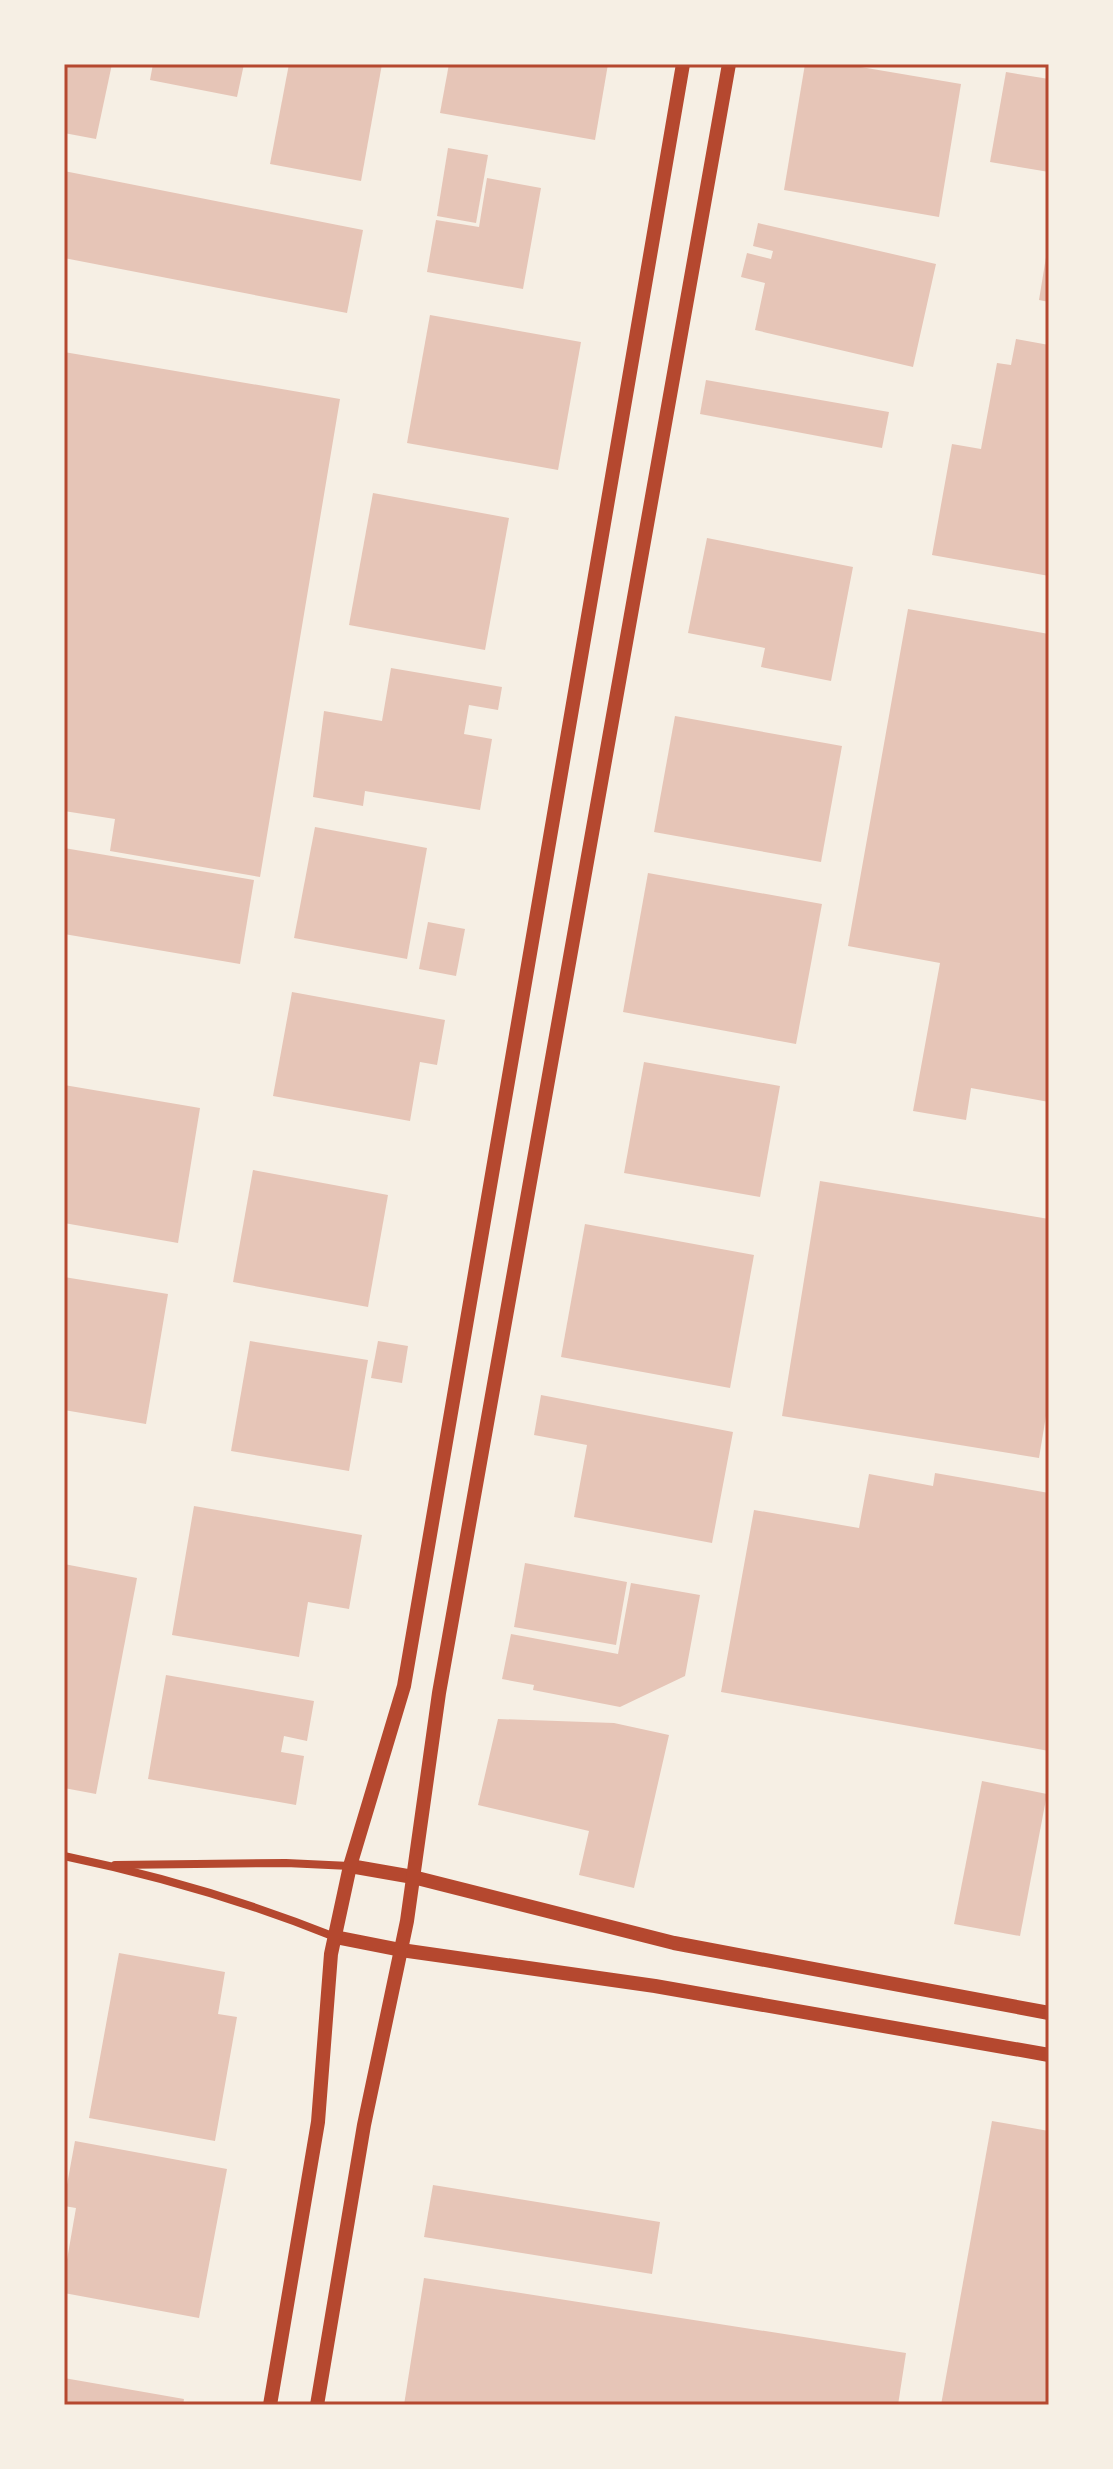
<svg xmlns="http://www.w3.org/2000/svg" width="1113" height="2469" font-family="'Fira Sans',sans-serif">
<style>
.building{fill:#e6c5b7}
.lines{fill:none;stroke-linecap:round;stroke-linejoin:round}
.minor{stroke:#b5482f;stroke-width:8}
.tertiary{stroke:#b5482f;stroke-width:14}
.neatline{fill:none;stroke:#b5482f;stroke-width:3}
</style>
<rect width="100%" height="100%" fill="#f6efe4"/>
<g class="building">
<polygon points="64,64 112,64 96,139 64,133"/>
<polygon points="153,64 244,64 237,97 150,80"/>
<polygon points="289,64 382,64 361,181 270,164"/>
<polygon points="449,64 608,64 595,140 440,113"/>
<polygon points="805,64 843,64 961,84 939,217 784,190"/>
<polygon points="1006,72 1049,79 1049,172 990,162"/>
<polygon points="448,148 488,155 476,223 437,216"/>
<polygon points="64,171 363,230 347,313 64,258"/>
<polygon points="487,178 541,188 523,289 427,272 436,220 479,227"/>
<polygon points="758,223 936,264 913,367 755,330 765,283 741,277 747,253 771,259 773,251 753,246"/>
<polygon points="1047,251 1049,251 1049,302 1039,300"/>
<polygon points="430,315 581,342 558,470 407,443"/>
<polygon points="1016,339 1049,345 1049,576 932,555 952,444 981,449 997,363 1011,365"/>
<polygon points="64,352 340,399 260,877 110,851 115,819 64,811"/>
<polygon points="706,380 889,412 882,448 700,414"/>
<polygon points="373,493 509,518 485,650 349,625"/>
<polygon points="707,538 853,567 831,681 761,667 765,648 688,633"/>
<polygon points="908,609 1049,634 1049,1102 971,1088 966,1120 913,1111 940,963 848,946"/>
<polygon points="391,668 502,687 498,710 469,705 464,734 492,739 480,810 365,791 363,806 313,797 324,711 382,721"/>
<polygon points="675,716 842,746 821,862 654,832"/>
<polygon points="315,827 427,848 407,959 294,938"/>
<polygon points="64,848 254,880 240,964 64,934"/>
<polygon points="648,873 822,904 796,1044 623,1012"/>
<polygon points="428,922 465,929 456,976 419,969"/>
<polygon points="292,992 445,1020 437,1065 420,1062 410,1121 273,1096"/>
<polygon points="644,1062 780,1086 760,1197 624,1173"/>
<polygon points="64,1085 200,1108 178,1243 64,1223"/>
<polygon points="253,1170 388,1195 368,1307 233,1282"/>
<polygon points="820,1181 1049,1219 1049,1398 1039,1458 782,1416"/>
<polygon points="585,1224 754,1255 730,1388 561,1357"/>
<polygon points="64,1277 168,1294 146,1424 64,1410"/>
<polygon points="250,1341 368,1360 349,1471 231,1451"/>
<polygon points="378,1341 408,1346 402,1383 371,1378"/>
<polygon points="541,1395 733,1432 712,1543 574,1517 587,1445 534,1435"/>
<polygon points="935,1473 1049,1493 1049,1751 721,1692 754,1510 859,1528 869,1474 933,1486"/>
<polygon points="194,1506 362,1535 349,1609 308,1602 299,1657 172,1635"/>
<polygon points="525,1563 627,1582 616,1645 514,1627"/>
<polygon points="64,1564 137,1578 96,1794 64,1788"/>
<polygon points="631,1583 700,1595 685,1676 620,1707 533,1690 534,1685 502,1679 511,1634 618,1654"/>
<polygon points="166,1675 314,1701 307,1741 284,1736 281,1752 304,1756 296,1805 148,1779"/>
<polygon points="498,1719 614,1723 669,1735 634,1888 579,1875 589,1831 478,1805"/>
<polygon points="982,1781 1047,1794 1020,1936 954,1924"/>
<polygon points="119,1953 225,1972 218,2014 237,2017 215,2141 89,2118"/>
<polygon points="992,2121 1049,2131 1049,2405 941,2405"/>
<polygon points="75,2141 227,2169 199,2318 64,2293 64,2277 76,2208 64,2206 64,2201"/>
<polygon points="433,2185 660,2222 652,2274 424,2237"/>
<polygon points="424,2278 906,2353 898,2405 404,2405"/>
<polygon points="64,2378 184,2399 183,2405 64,2405"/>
</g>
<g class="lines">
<g class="minor">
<path d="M64,1856C156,1875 248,1902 335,1937"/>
<polyline points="115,1865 286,1863 350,1866"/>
</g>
<g class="tertiary">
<polyline points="350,1866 413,1877 674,1943 1049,2013"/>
<polyline points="335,1937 401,1950 655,1986 1049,2055"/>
<polyline points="270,2405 318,2122 331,1954 350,1866 404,1686 683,64"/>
<polyline points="317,2405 364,2125 407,1921 439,1693 729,64"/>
</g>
</g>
<rect width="1113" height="2469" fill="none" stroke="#f6efe4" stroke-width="132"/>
<rect x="66" y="66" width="981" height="2337" class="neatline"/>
</svg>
